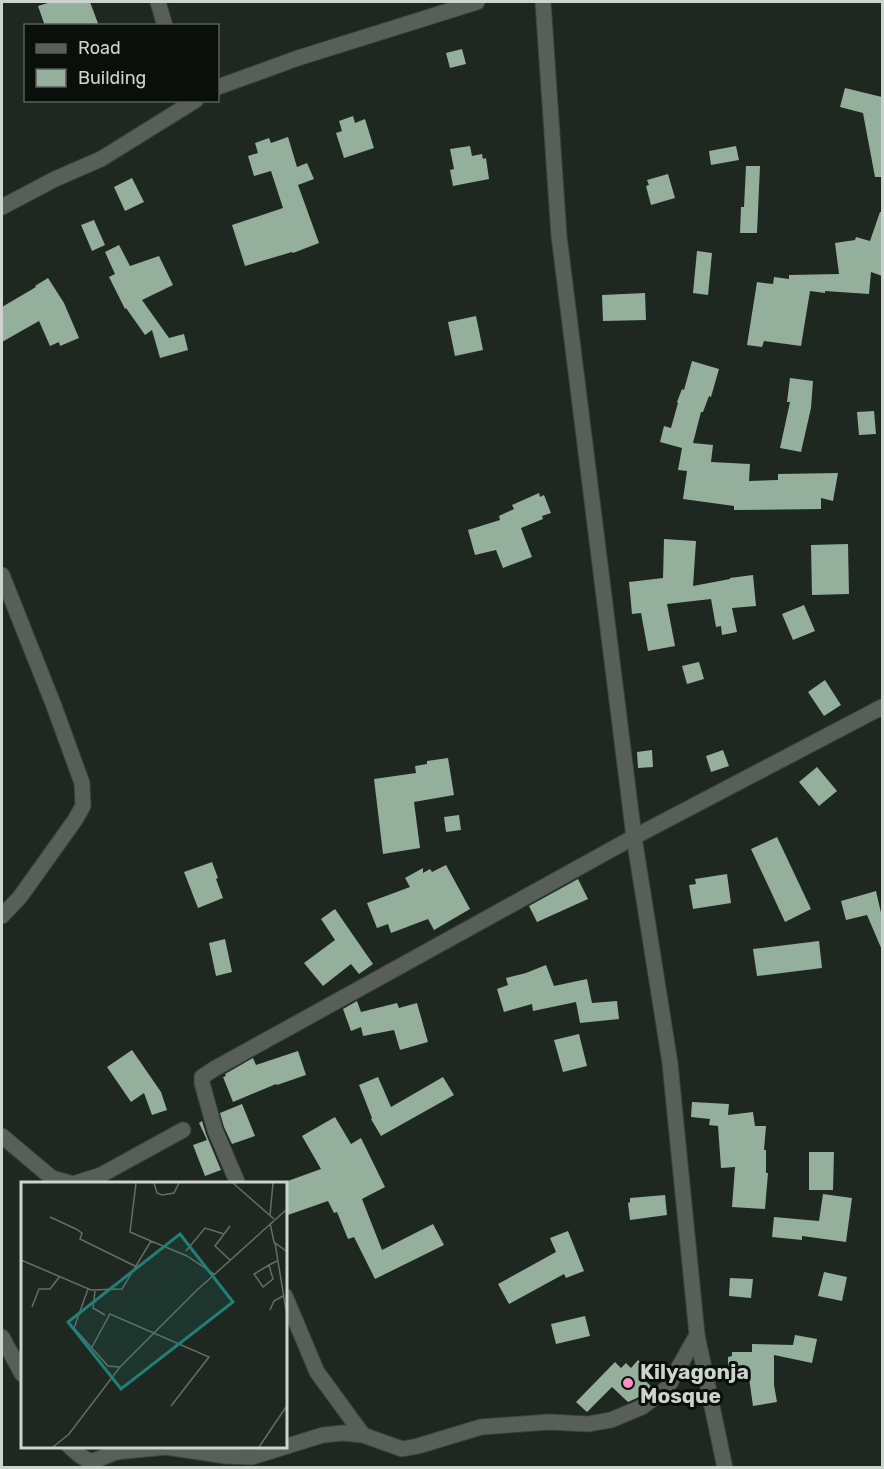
<svg xmlns="http://www.w3.org/2000/svg" width="884" height="1469" font-family="Rubik,sans-serif">
<style>
.building{fill:#94af9b}
.lines{fill:none;stroke-linecap:round;stroke-linejoin:round}
.minor-casing{stroke:#3a443c;stroke-width:17}
.minor{stroke:#585e5a;stroke-width:15}
.poi-dot{fill:#fb8fc4;stroke:#0b0f0c;stroke-width:2}
.labels{text-anchor:middle;dominant-baseline:central;stroke-width:6;stroke-linejoin:round;paint-order:stroke}
.poi-label{font-size:21px;font-weight:bold;fill:#cdd4cf;stroke:#0b0f0c;text-anchor:start}
.inset-road{fill:none;stroke:#646d66;stroke-width:1.5}
.view{fill:#227f78;fill-opacity:0.15;stroke:#227f78;stroke-width:3}
.inset-edge{fill:none;stroke:#cdd4cf;stroke-width:3}
</style>
<rect width="100%" height="100%" fill="#1e2820"/>
<g class="building">
<polygon points="51,2 90,2 99,26 45,26 38,6"/>
<polygon points="462,49 466,64 450,68 446,53"/>
<polygon points="845,88 882,97 882,177 875,177 863,113 840,107"/>
<polygon points="353,116 355,123 365,119 374,148 344,158 336,133 342,131 339,121"/>
<polygon points="288,137 297,167 307,163 314,179 298,185 319,243 293,253 292,252 245,266 232,225 283,208 271,171 254,176 248,156 258,153 255,143 269,138 271,143"/>
<polygon points="470,146 472,156 482,154 483,159 486,158 489,179 453,186 450,170 454,169 450,149"/>
<polygon points="736,146 739,160 711,165 709,151"/>
<polygon points="746,166 760,166 757,233 740,233 741,207 744,207"/>
<polygon points="668,174 675,198 651,205 646,186 649,185 647,180"/>
<polygon points="132,178 144,202 125,211 114,187"/>
<polygon points="880,212 882,212 882,276 871,272 869,294 825,291 825,293 810,291 801,346 764,341 762,347 747,345 757,282 773,284 774,277 789,279 789,275 839,274 835,243 855,240 856,237 870,241"/>
<polygon points="94,220 105,245 92,251 81,225"/>
<polygon points="119,245 130,266 159,256 173,285 142,300 169,338 184,334 188,350 160,358 152,330 145,335 126,308 125,309 109,277 115,274 105,252"/>
<polygon points="697,251 712,253 708,295 693,293"/>
<polygon points="48,278 64,303 79,338 60,346 59,342 50,346 39,321 2,342 2,307 36,287 35,286"/>
<polygon points="645,293 646,320 603,321 602,295"/>
<polygon points="476,316 483,350 455,356 448,322"/>
<polygon points="692,361 719,369 711,397 709,396 703,412 701,412 693,443 713,445 711,462 750,464 749,481 778,480 778,474 838,473 833,501 821,498 821,509 734,510 734,506 683,499 687,471 678,470 682,448 660,442 664,426 671,428 678,403 677,402 682,389 684,390"/>
<polygon points="790,378 813,381 811,408 801,452 780,448 790,402 787,402"/>
<polygon points="874,411 876,434 859,435 857,412"/>
<polygon points="539,493 540,497 544,495 551,513 542,516 543,519 521,528 532,557 503,568 496,550 475,555 468,530 500,520 499,516 514,509 512,505"/>
<polygon points="664,539 696,541 693,586 730,579 730,578 753,575 756,606 732,608 737,632 722,635 721,626 716,627 711,599 667,604 675,646 648,651 641,613 632,614 629,582 663,578"/>
<polygon points="848,544 849,594 812,595 811,545"/>
<polygon points="804,605 815,631 793,640 782,614"/>
<polygon points="699,662 704,679 687,684 682,666"/>
<polygon points="825,680 841,705 824,716 808,692"/>
<polygon points="652,750 653,767 638,768 637,752"/>
<polygon points="723,750 729,766 711,772 706,756"/>
<polygon points="448,758 454,795 414,802 420,848 383,854 374,779 416,773 415,766 427,764 427,761"/>
<polygon points="817,767 837,791 819,806 799,782"/>
<polygon points="459,815 461,830 446,832 444,817"/>
<polygon points="777,837 811,909 785,922 751,849"/>
<polygon points="212,862 218,878 216,879 223,898 198,908 184,872"/>
<polygon points="446,865 470,909 434,930 428,919 391,933 388,924 377,928 367,903 410,887 405,878 423,868 423,873 430,869 432,872"/>
<polygon points="727,874 731,903 693,909 689,885 696,884 695,879"/>
<polygon points="578,879 588,899 537,922 529,906"/>
<polygon points="876,891 882,917 882,950 867,915 846,920 841,901"/>
<polygon points="335,909 373,964 359,974 351,964 323,986 304,963 335,940 321,919"/>
<polygon points="225,939 232,972 216,976 209,943"/>
<polygon points="819,941 822,968 757,976 753,949"/>
<polygon points="546,965 554,986 587,979 592,1003 617,1001 619,1019 580,1023 576,1002 533,1011 532,1004 504,1012 497,989 508,985 506,978 526,973"/>
<polygon points="357,1001 361,1012 397,1003 399,1008 417,1003 428,1042 400,1050 394,1030 363,1036 361,1027 351,1031 343,1009"/>
<polygon points="579,1034 587,1066 563,1072 554,1040"/>
<polygon points="132,1050 161,1092 167,1110 152,1115 144,1093 131,1102 107,1067"/>
<polygon points="298,1051 306,1075 277,1085 276,1084 233,1102 223,1077 226,1076 225,1074 253,1058 256,1065"/>
<polygon points="378,1077 391,1107 443,1077 454,1095 381,1136 371,1119 372,1118 359,1085"/>
<polygon points="692,1102 729,1104 728,1115 753,1112 755,1126 766,1126 764,1150 766,1150 766,1173 768,1173 765,1209 732,1207 735,1167 721,1168 718,1126 709,1125 710,1119 691,1117"/>
<polygon points="242,1104 255,1136 232,1144 224,1127 220,1113"/>
<polygon points="335,1117 351,1144 361,1138 385,1187 362,1199 382,1250 433,1224 444,1245 375,1279 354,1237 348,1239 337,1212 334,1213 328,1201 285,1216 285,1182 321,1169 302,1136"/>
<polygon points="202,1121 206,1134 221,1170 205,1176 193,1145 207,1140 199,1123"/>
<polygon points="809,1152 834,1152 833,1190 809,1190"/>
<polygon points="823,1194 852,1198 846,1242 802,1236 802,1240 772,1237 774,1217 819,1221"/>
<polygon points="665,1195 667,1215 630,1220 628,1203 630,1202 630,1198"/>
<polygon points="568,1231 584,1271 566,1278 564,1274 509,1304 498,1284 556,1252 550,1238"/>
<polygon points="824,1272 847,1277 842,1301 818,1296"/>
<polygon points="730,1278 753,1279 751,1298 729,1296"/>
<polygon points="585,1316 590,1336 556,1344 551,1324"/>
<polygon points="795,1335 817,1339 812,1363 774,1355 774,1385 777,1402 753,1406 748,1371 728,1371 728,1357 732,1356 732,1352 752,1352 752,1344 793,1345"/>
<polygon points="638,1360 650,1372 643,1379 652,1387 637,1398 628,1402 612,1387 587,1412 576,1402 615,1362 621,1368 626,1363 631,1368"/>
</g>
<g class="lines">
<g class="minor-casing">
<g id="minor">
<polyline points="158,2 165,26"/>
<polyline points="543,2 559,236 634,837 670,1063 697,1335 725,1468"/>
<polyline points="218,87 298,58 477,2"/>
<polyline points="2,207 55,179 101,159 196,100"/>
<polyline points="2,575 54,706 82,783 83,806 75,820 20,897 2,916"/>
<polyline points="2,1136 52,1178 73,1184"/>
<polyline points="73,1184 101,1175 183,1130"/>
<polyline points="238,1184 215,1130 202,1083 202,1077 214,1069 634,837 882,707"/>
<polyline points="285,1296 317,1372 363,1435"/>
<polyline points="2,1337 22,1374"/>
<polyline points="69,1446 79,1455 91,1462 116,1452 166,1447 226,1456 252,1457 323,1435 343,1433 363,1435 402,1449 418,1446 481,1427 549,1422 588,1424 611,1420 642,1407 667,1388 697,1335"/>
</g>
</g>
<use href="#minor" class="minor"/>
</g>
<circle class="poi-dot" cx="628" cy="1383" r="6"/>
<g class="labels">
<g class="poi-label">
<text x="640" y="1371">Kilyagonja<tspan x="640" dy="24">Mosque</tspan></text>
</g>
</g>
<g transform="translate(21 1182)">
<rect width="266" height="266" fill="#1e2820"/>
<path class="inset-road" d="M115,1L109,50L130,59M133,1L136,11L141,13L153,11L158,1M212,1L253,37M249,33L252,1M29,35L55,47L61,51L59,57L116,85M249,41L253,60L265,69M254,61L265,128M165,69L184,46L203,52M0,78L70,108L101,107L130,59L166,74L193,92M209,78L194,64L209,44M248,83L252,97L242,105L233,92L248,83L256,79M67,107L53,146L87,184L99,185M74,109L72,126L84,133M11,125L18,107H29L39,94M249,128L253,119L262,114M71,165L89,132L188,175L150,224M32,265L48,252L99,185L175,109L265,28M238,265L265,225"/>
<path class="view" d="M159,52L212,120L100,207L47,140Z"/>
<rect width="266" height="266" class="inset-edge"/>
</g>
<rect width="884" height="1469" fill="none" stroke="#cdd4cf" stroke-width="6"/>
<rect x="24" y="24" width="195" height="78" fill="#0b0f0c" stroke="#595e5a" stroke-width="1.5"/>
<rect x="36" y="44" width="30" height="9" fill="#585e5a" stroke="#595e5a" stroke-width="1.5"/>
<text x="78" y="54" font-size="18" fill="#cdd4cf">Road</text>
<rect x="36" y="69" width="30" height="18" fill="#94af9b" stroke="#595e5a" stroke-width="1.5"/>
<text x="78" y="84" font-size="18" fill="#cdd4cf">Building</text>
</svg>
